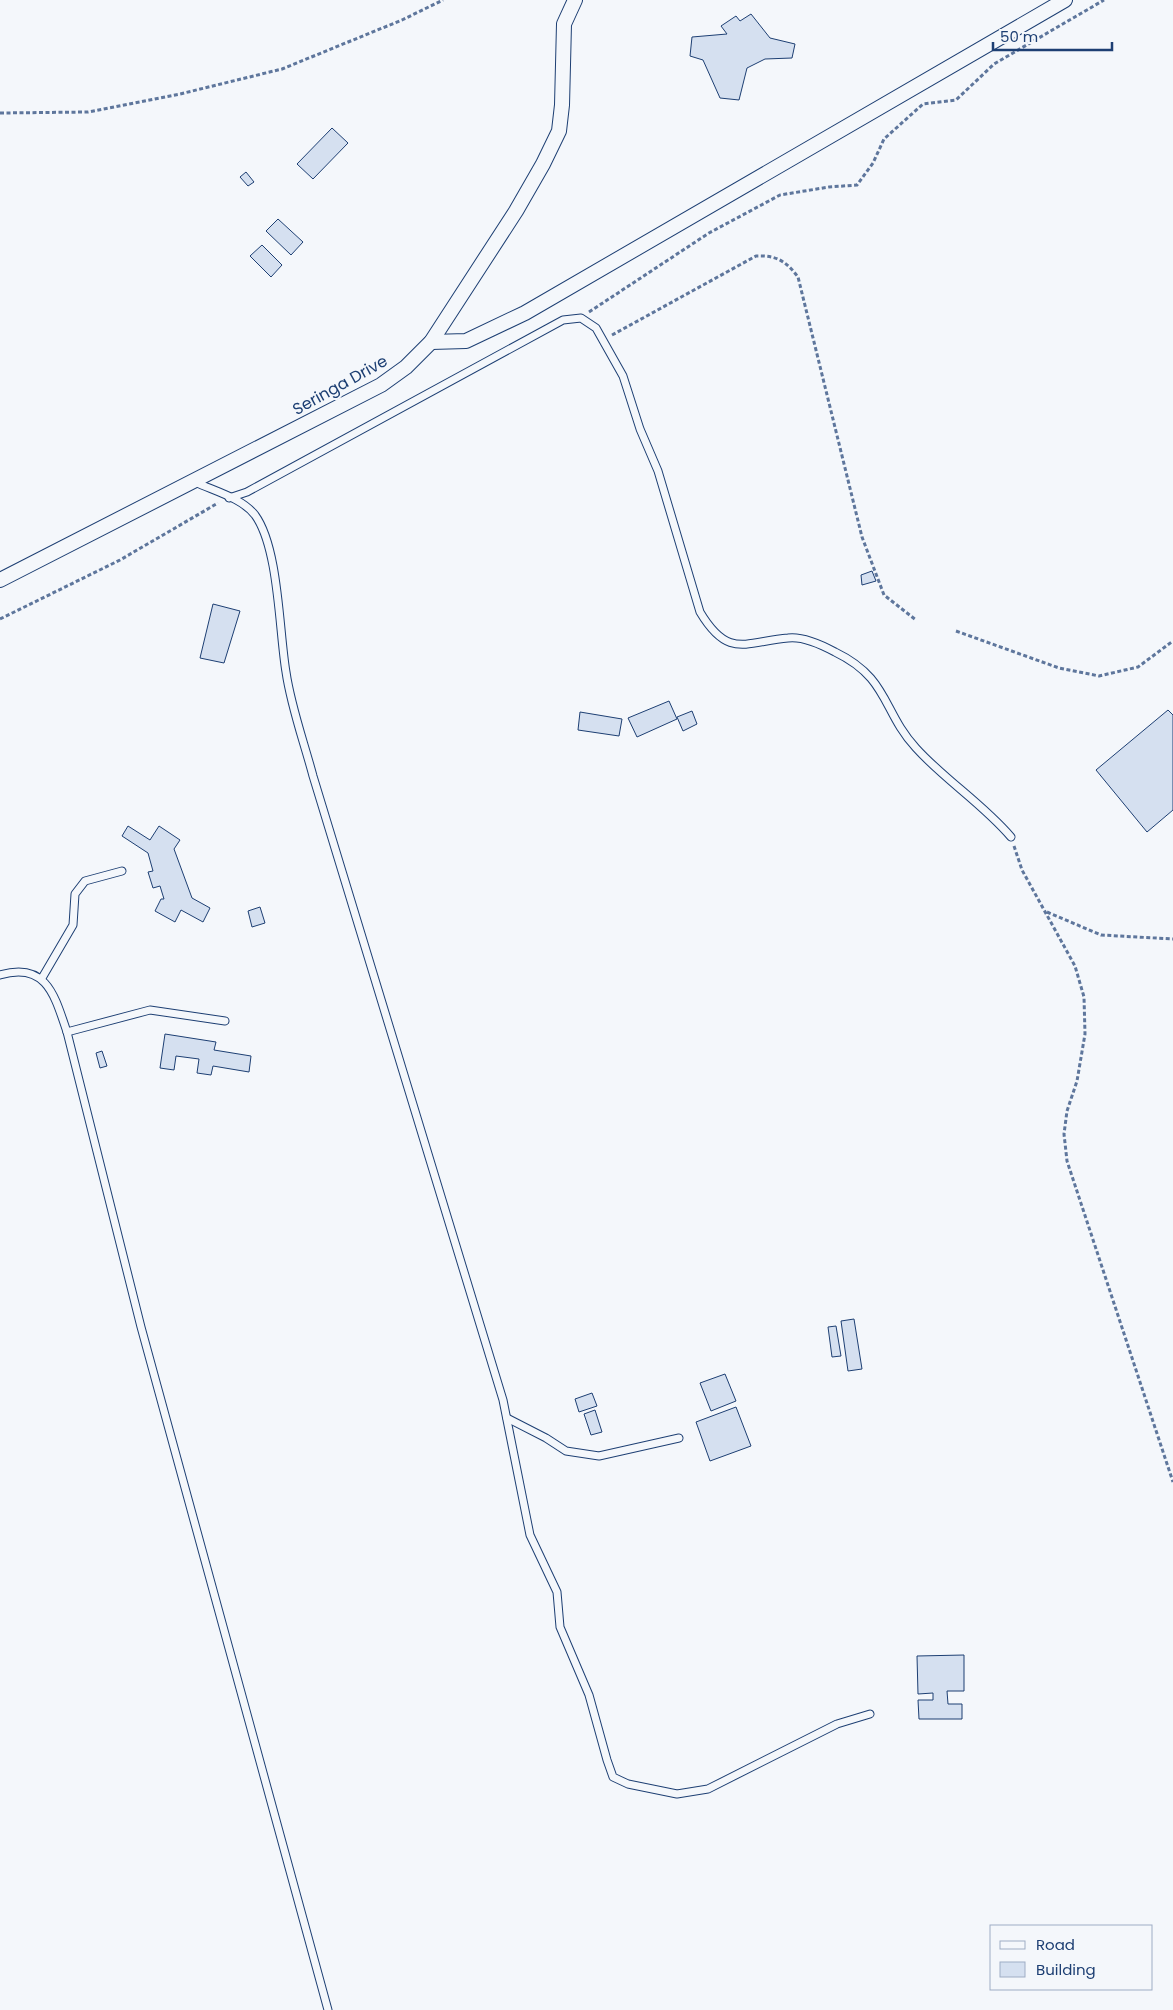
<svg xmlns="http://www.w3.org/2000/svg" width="1173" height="2010" font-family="Poppins,sans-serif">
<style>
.building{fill:#d5e0f0;stroke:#1d3f73}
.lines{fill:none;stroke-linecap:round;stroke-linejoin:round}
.lane-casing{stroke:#1d3f73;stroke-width:9}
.street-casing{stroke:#1d3f73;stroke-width:16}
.path{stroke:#5e769c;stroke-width:3;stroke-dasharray:4 2.5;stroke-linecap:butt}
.lane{stroke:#f4f7fb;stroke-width:7}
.street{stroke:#f4f7fb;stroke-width:14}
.labels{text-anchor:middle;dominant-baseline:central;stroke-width:4;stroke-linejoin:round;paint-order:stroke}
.street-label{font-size:16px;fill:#1d3f73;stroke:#f4f7fb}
</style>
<rect width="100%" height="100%" fill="#f4f7fb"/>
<g class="building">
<polygon points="751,14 770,38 795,44 792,58 765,59 747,68 739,100 720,98 703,60 690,56 692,37 727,34 721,26 736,16 740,21"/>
<polygon points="332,128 348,143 313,179 297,164"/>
<polygon points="246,172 254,182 248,186 240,177"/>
<polygon points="278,219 303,242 291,255 266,231"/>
<polygon points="262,245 282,265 271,277 250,256"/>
<polygon points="872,571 876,581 862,585 861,575"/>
<polygon points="213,604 240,611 224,663 200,658"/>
<polygon points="669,701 677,719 637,737 628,718"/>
<polygon points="1168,710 1173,715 1173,810 1147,832 1096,770"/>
<polygon points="692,711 697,724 683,731 677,717"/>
<polygon points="580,712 622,719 619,736 578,730"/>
<polygon points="128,826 150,840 159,826 180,840 174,849 192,898 210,908 203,922 181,910 175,922 155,911 161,899 164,899 160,886 153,888 148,872 153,871 148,853 122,836"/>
<polygon points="260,907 265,923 252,927 248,911"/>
<polygon points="165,1034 216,1042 214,1050 251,1056 249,1072 213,1066 211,1075 197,1073 199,1059 176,1056 174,1070 160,1068"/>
<polygon points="102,1051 107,1066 100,1068 96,1053"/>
<polygon points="854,1319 862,1369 848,1371 841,1321"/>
<polygon points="836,1326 841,1356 832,1357 828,1327"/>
<polygon points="725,1374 736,1401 711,1411 700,1383"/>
<polygon points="592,1393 597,1406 579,1412 575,1399"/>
<polygon points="736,1407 751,1446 710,1461 696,1422"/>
<polygon points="595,1410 602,1432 591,1435 584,1414"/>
<polygon points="964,1655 964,1691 947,1691 948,1704 962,1704 962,1719 919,1719 918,1700 933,1700 933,1693 918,1694 917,1656"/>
</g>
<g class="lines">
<g class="lane-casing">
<g id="lane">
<path d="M195,482C214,491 242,498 255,515C279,548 279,631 286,672C291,707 304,742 313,776L503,1400L530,1535L557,1592L560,1627L589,1695L607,1760L613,1777L628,1784L677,1794L708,1789L837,1724L870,1714"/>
<path d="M229,498L247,492L563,320L581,318L596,328L623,376L640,429L658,471L700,612C728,659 745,642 788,638C803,636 822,645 835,652C889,678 882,711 916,748C945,780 983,804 1011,837"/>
<path d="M0,975C47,961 55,997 67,1032L141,1327L328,2010"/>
<polyline points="42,978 73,925 75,894 85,881 122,871"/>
<polyline points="67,1032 150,1010 225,1021"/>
<polyline points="507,1418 546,1438 566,1451 599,1456 679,1438"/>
</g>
</g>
<g class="street-casing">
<g id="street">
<polyline points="431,342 466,341 525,313 1065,0"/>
<polyline points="0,580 381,385 406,367 431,342 516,211 543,164 559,131 562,105 564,24 575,0"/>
</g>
</g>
<g class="path">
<polyline points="0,113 88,112 180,94 282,69 402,20 443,0"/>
<polyline points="589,312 709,233 780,195 829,187 857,185 873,163 884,139 923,104 956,100 994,64 1104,0"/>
<path d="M612,335L756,256C776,255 786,261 798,277L862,537L884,595L916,620"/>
<polyline points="0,619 120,560 218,503"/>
<polyline points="956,631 1059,668 1099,676 1138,667 1173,641"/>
<polyline points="1014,846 1022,870 1075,966 1084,997 1085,1034 1077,1081 1067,1111 1064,1134 1067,1161 1173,1482"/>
<polyline points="1047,912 1101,935 1173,939"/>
</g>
<use href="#lane" class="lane"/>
<use href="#street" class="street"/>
</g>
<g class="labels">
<g class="street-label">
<text transform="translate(340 385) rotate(-29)">Seringa Drive</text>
</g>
</g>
<rect x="990" y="1925" width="162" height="65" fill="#f4f7fb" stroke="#9eadc5"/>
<rect x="1000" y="1941" width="25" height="8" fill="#f4f7fb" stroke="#9eadc5"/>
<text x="1036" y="1950" font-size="15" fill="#1d3f73">Road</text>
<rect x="1000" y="1962" width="25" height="15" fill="#d5e0f0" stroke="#9eadc5"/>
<text x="1036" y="1975" font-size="15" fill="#1d3f73">Building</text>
<path d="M993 42v8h119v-8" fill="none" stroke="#1d3f73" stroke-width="2.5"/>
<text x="1000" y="42" font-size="15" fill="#1d3f73" stroke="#f4f7fb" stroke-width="4" paint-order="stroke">50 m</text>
</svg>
